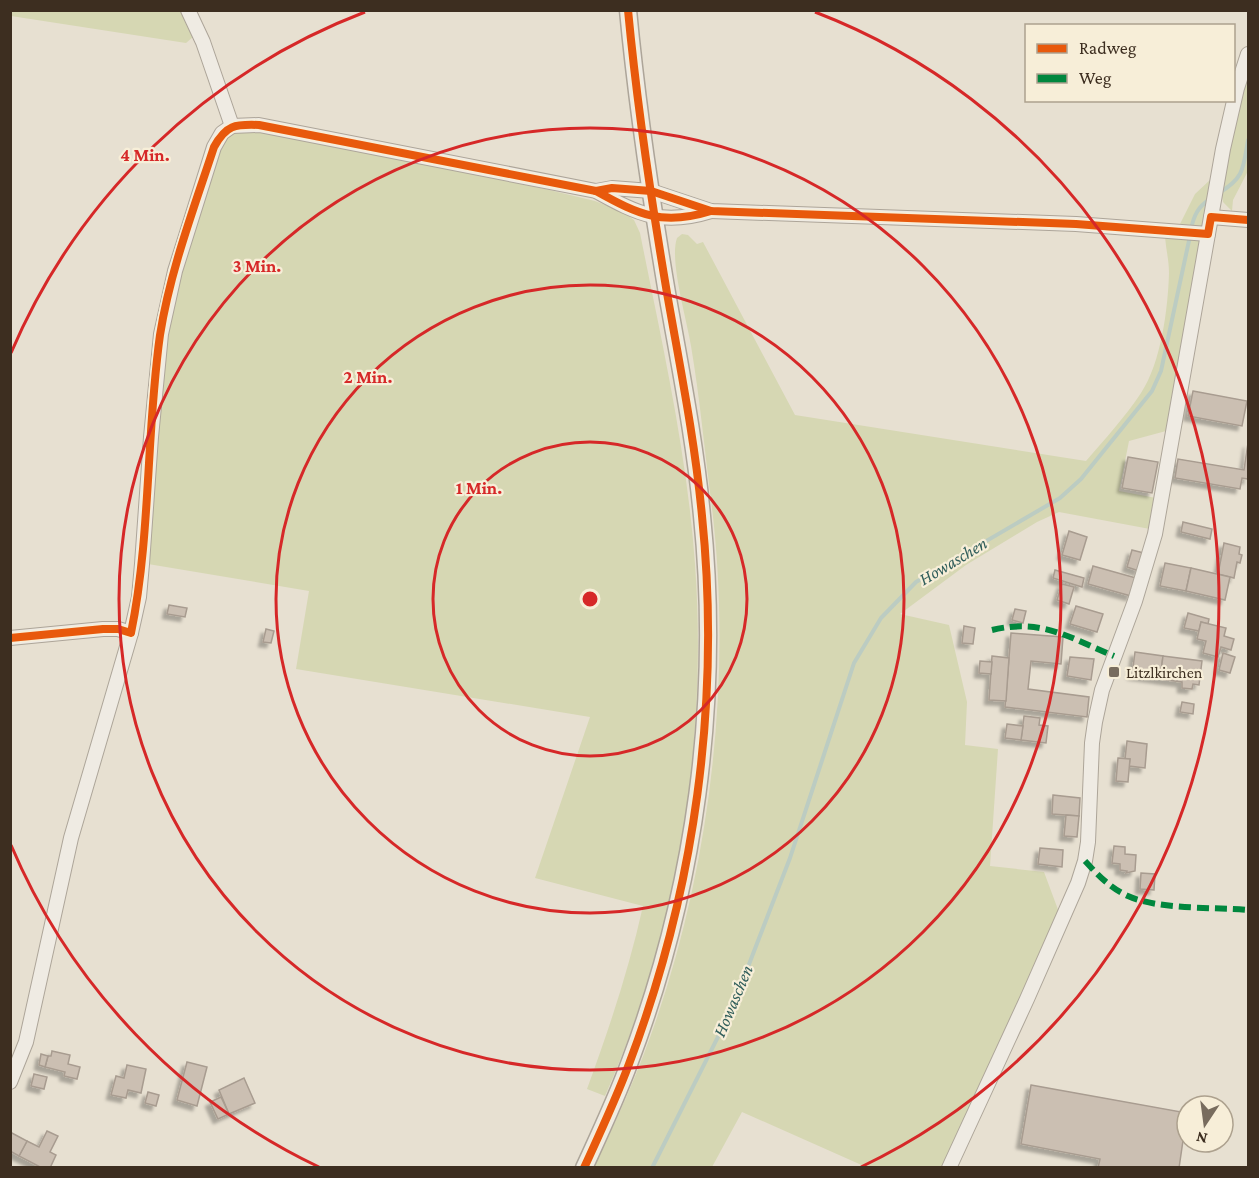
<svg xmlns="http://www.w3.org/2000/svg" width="1259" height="1178" font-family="'Crimson Pro',serif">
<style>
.green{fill:#d6d7b3}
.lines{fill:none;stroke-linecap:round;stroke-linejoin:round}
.stream{stroke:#bcccc2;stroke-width:4}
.building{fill:#cbbfb2;stroke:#a89c90;stroke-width:1.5;filter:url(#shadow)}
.minor-casing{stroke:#ada599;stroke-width:16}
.tertiary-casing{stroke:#ada599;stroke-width:19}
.minor{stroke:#efebe3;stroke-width:14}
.tertiary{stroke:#efebe3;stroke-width:16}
.quiet{stroke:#00873e;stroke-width:6;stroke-dasharray:12 6;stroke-linecap:butt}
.cycleway-casing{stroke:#f7eed8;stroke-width:11}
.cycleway{stroke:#e8590c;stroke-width:8}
.ring{fill:none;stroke:#d62828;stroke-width:3}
.poi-dot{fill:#786c5e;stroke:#f7eed8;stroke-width:2}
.labels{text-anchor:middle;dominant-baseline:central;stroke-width:4.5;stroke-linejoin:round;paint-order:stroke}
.poi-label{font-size:16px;fill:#3d2e20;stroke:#f7eed8;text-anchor:start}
.water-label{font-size:18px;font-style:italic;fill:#2f5d5a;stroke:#f7eed8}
.centre{fill:#d62828;stroke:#f7eed8;stroke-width:3}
.ring-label{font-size:18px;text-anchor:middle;font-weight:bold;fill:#d62828;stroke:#f7eed8;stroke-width:4.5;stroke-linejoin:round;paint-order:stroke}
</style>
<defs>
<filter id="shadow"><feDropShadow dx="-4.5" dy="4.5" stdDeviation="1.5" flood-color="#0004"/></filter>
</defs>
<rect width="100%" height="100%" fill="#e7e0d1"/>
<g class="green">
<polygon points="10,11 182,11 194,36 186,43 11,16"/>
<polygon points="1248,73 1248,171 1233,200 1232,211 1223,202 1222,196 1231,142"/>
<path d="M260,131L545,189L595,201L623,212L634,220L640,233C662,343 687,452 695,564C708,744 678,931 605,1096L587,1089C609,1029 629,969 643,906L535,878L590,717L296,669L309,591L148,564L165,338L180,272L219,149C230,129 239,132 260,131Z"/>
<path d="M1211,179L1166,431L1129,441L1119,491L1156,498L1150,529L1059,512L1037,522L966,565L900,614L949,625L967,702L965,745L998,749L990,866L1044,872L1060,915L944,1167H866L742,1112L712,1167L592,1168C696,975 738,724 712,508C705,454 700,399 691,346C687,320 669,260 677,238L682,234L688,235L697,244L703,242L795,415L1086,461C1105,439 1125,417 1141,393C1161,363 1168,309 1169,273C1169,261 1166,249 1165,237L1183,236L1180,224L1195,194Z"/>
</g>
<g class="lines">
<g class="stream">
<path d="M1219,193C1245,177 1243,168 1248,140"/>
<path d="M1191,229C1194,215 1198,207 1210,199"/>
<polyline points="652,1168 731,1011 790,858 854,663 881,618 916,582 1060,498 1081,479 1152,391 1161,371 1190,236"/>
</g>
</g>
<g class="building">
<polygon points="1193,391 1247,401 1242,426 1188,416"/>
<polygon points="1248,443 1248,479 1242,478 1240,489 1175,478 1178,459 1244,470"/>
<polygon points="1128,457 1158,462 1152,493 1122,488"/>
<polygon points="1183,522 1212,529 1210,539 1181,532"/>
<polygon points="1069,531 1087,537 1080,560 1062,555"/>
<polygon points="1224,543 1240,547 1239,554 1242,555 1240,563 1237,562 1234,578 1218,574"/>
<polygon points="1132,550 1144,553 1139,571 1127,567"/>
<polygon points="1165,563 1191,568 1186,591 1160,586"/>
<polygon points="1093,566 1136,578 1131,596 1088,584"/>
<polygon points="1191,568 1230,577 1225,600 1186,591"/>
<polygon points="1055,570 1084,578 1082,587 1053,578"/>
<polygon points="1062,584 1074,587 1069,604 1057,600"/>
<polygon points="169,605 187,608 185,617 167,614"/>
<polygon points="1076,606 1103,614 1097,632 1070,624"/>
<polygon points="1015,609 1026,611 1023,623 1012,620"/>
<polygon points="1188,613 1209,619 1208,624 1201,622 1199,631 1184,628"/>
<polygon points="1201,622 1226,628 1224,636 1234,639 1231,650 1221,647 1218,657 1203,653 1206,641 1197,639"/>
<polygon points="964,626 975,628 973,644 962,643"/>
<polygon points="266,629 274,631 271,643 263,642"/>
<polygon points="1011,633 1063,637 1061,664 1031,661 1028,689 1089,697 1087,717 1005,707"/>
<polygon points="1135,652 1163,656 1160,679 1132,675"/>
<polygon points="1223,653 1235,657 1230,673 1219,670"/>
<polygon points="992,656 1009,658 1006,701 989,700"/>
<polygon points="1163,656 1202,661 1199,685 1193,684 1192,689 1182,688 1182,682 1160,679"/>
<polygon points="1070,657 1094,659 1091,680 1067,676"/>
<polygon points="980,661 992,662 991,674 979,673"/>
<polygon points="1182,702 1194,704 1193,714 1180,712"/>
<polygon points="1024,716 1040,718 1039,725 1048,726 1046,743 1021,740"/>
<polygon points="1007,724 1023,726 1021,740 1005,738"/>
<polygon points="1127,741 1147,744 1145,768 1129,766 1130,759 1125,759"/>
<polygon points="1118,758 1130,759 1128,782 1116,781"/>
<polygon points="1053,795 1080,798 1079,816 1052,814"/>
<polygon points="1066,815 1079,816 1077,837 1064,836"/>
<polygon points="1114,846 1125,847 1125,854 1136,855 1135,871 1126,873 1127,871 1120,870 1120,864 1112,863"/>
<polygon points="1040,848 1063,850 1062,867 1038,864"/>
<polygon points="1141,873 1155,874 1154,890 1140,889"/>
<polygon points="52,1051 70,1055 68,1064 80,1067 77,1079 64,1076 65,1072 45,1067 48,1056 51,1056"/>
<polygon points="41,1054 48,1056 45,1067 39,1065"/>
<polygon points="187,1062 207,1067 197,1106 177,1100"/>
<polygon points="127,1065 146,1069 141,1093 128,1090 126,1098 111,1095 116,1076 124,1078"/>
<polygon points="34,1074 47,1077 44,1089 31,1086"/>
<polygon points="244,1078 255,1103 229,1114 219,1090"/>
<polygon points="1031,1085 1187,1113 1179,1168 1098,1168 1100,1159 1021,1144"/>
<polygon points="148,1092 159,1095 156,1106 145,1103"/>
<polygon points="221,1097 229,1114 218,1119 210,1102"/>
<polygon points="47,1131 58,1136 50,1152 56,1155 50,1168 42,1168 19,1156 27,1141 39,1147"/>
<polygon points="10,1132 27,1141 19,1156 10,1151"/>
</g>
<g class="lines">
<g class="minor-casing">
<g id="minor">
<polyline points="188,10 203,42 232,126"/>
<polyline points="596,191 612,188 651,191 711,211 1076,224 1208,234"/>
<polyline points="1211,217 1248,220"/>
<polyline points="10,638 103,629 118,629 131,633"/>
<path d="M10,1082L26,1042L71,838L131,633L139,597L142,564L151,437L161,334L175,271L214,147L222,133L232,126L259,125L596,191C639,215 663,226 711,211"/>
<polyline points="949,1168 1027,999 1078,883 1085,861 1088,842 1092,743 1095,722 1102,690 1135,601 1155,534 1223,149 1237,88 1248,54"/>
</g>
</g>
<g class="tertiary-casing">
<path id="tertiary" d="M584,1168C600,1133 616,1099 629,1064C695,890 721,701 702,516C695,441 680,367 667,293C651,199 637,105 628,10"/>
</g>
<use href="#minor" class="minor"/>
<use href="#tertiary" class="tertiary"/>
<g class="quiet">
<path d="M992,630C1042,618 1070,638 1114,656"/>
<path d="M1085,861C1098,875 1110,888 1128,896C1159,910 1214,907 1248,910"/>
</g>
<g class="cycleway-casing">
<g id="cycleway">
<polyline points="596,191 612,188 651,191 711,211 1076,224 1208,234 1211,217 1248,220"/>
<path d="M10,638L103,629H118L131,633C151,535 146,434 160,335C170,271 194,208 214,147C226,125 235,124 259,125L596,191C639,215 663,226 711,211"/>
<path d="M584,1168C600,1133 616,1099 629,1064C695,890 721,701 702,516C695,441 680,367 667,293C651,199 637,105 628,10"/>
</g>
</g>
<use href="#cycleway" class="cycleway"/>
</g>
<g class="ring">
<circle cx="590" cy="599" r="157"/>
<circle cx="590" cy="599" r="314"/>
<circle cx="590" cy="599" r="471"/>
<path d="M319 1167A629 629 0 0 1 11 845M11 353A629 629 0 0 1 365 12M815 12A629 629 0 0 1 861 1167"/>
</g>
<rect class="poi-dot" x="1108" y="666" width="12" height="12" rx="3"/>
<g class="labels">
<g class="poi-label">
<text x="1126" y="672">Litzlkirchen</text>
</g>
<g class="water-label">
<text transform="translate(953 561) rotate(-31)">Howaschen</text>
<text transform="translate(733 1001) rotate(-67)">Howaschen</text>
</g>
</g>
<circle cx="590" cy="599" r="9" class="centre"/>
<g class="ring-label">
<text x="145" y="161">4 Min.</text>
<text x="257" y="272">3 Min.</text>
<text x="368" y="383">2 Min.</text>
<text x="479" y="494">1 Min.</text>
</g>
<rect width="1259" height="1178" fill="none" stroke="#3d2e20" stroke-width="24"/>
<rect x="1025" y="24" width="210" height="78" fill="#f7eed8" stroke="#ada18e" stroke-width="1.5"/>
<rect x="1037" y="44" width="30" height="9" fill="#e8590c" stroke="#ada18e" stroke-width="1.5"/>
<text x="1079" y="54" font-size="18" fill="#3d2e20">Radweg</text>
<rect x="1037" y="74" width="30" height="9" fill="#00873e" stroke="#ada18e" stroke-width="1.5"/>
<text x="1079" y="84" font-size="18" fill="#3d2e20">Weg</text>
<g transform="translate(1205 1124) rotate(193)"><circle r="28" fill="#f7eed8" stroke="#ada18e" stroke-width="1.5"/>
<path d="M0-4.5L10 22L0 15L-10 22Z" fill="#786c5e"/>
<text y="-9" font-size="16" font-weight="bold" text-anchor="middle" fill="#3d2e20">N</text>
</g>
</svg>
